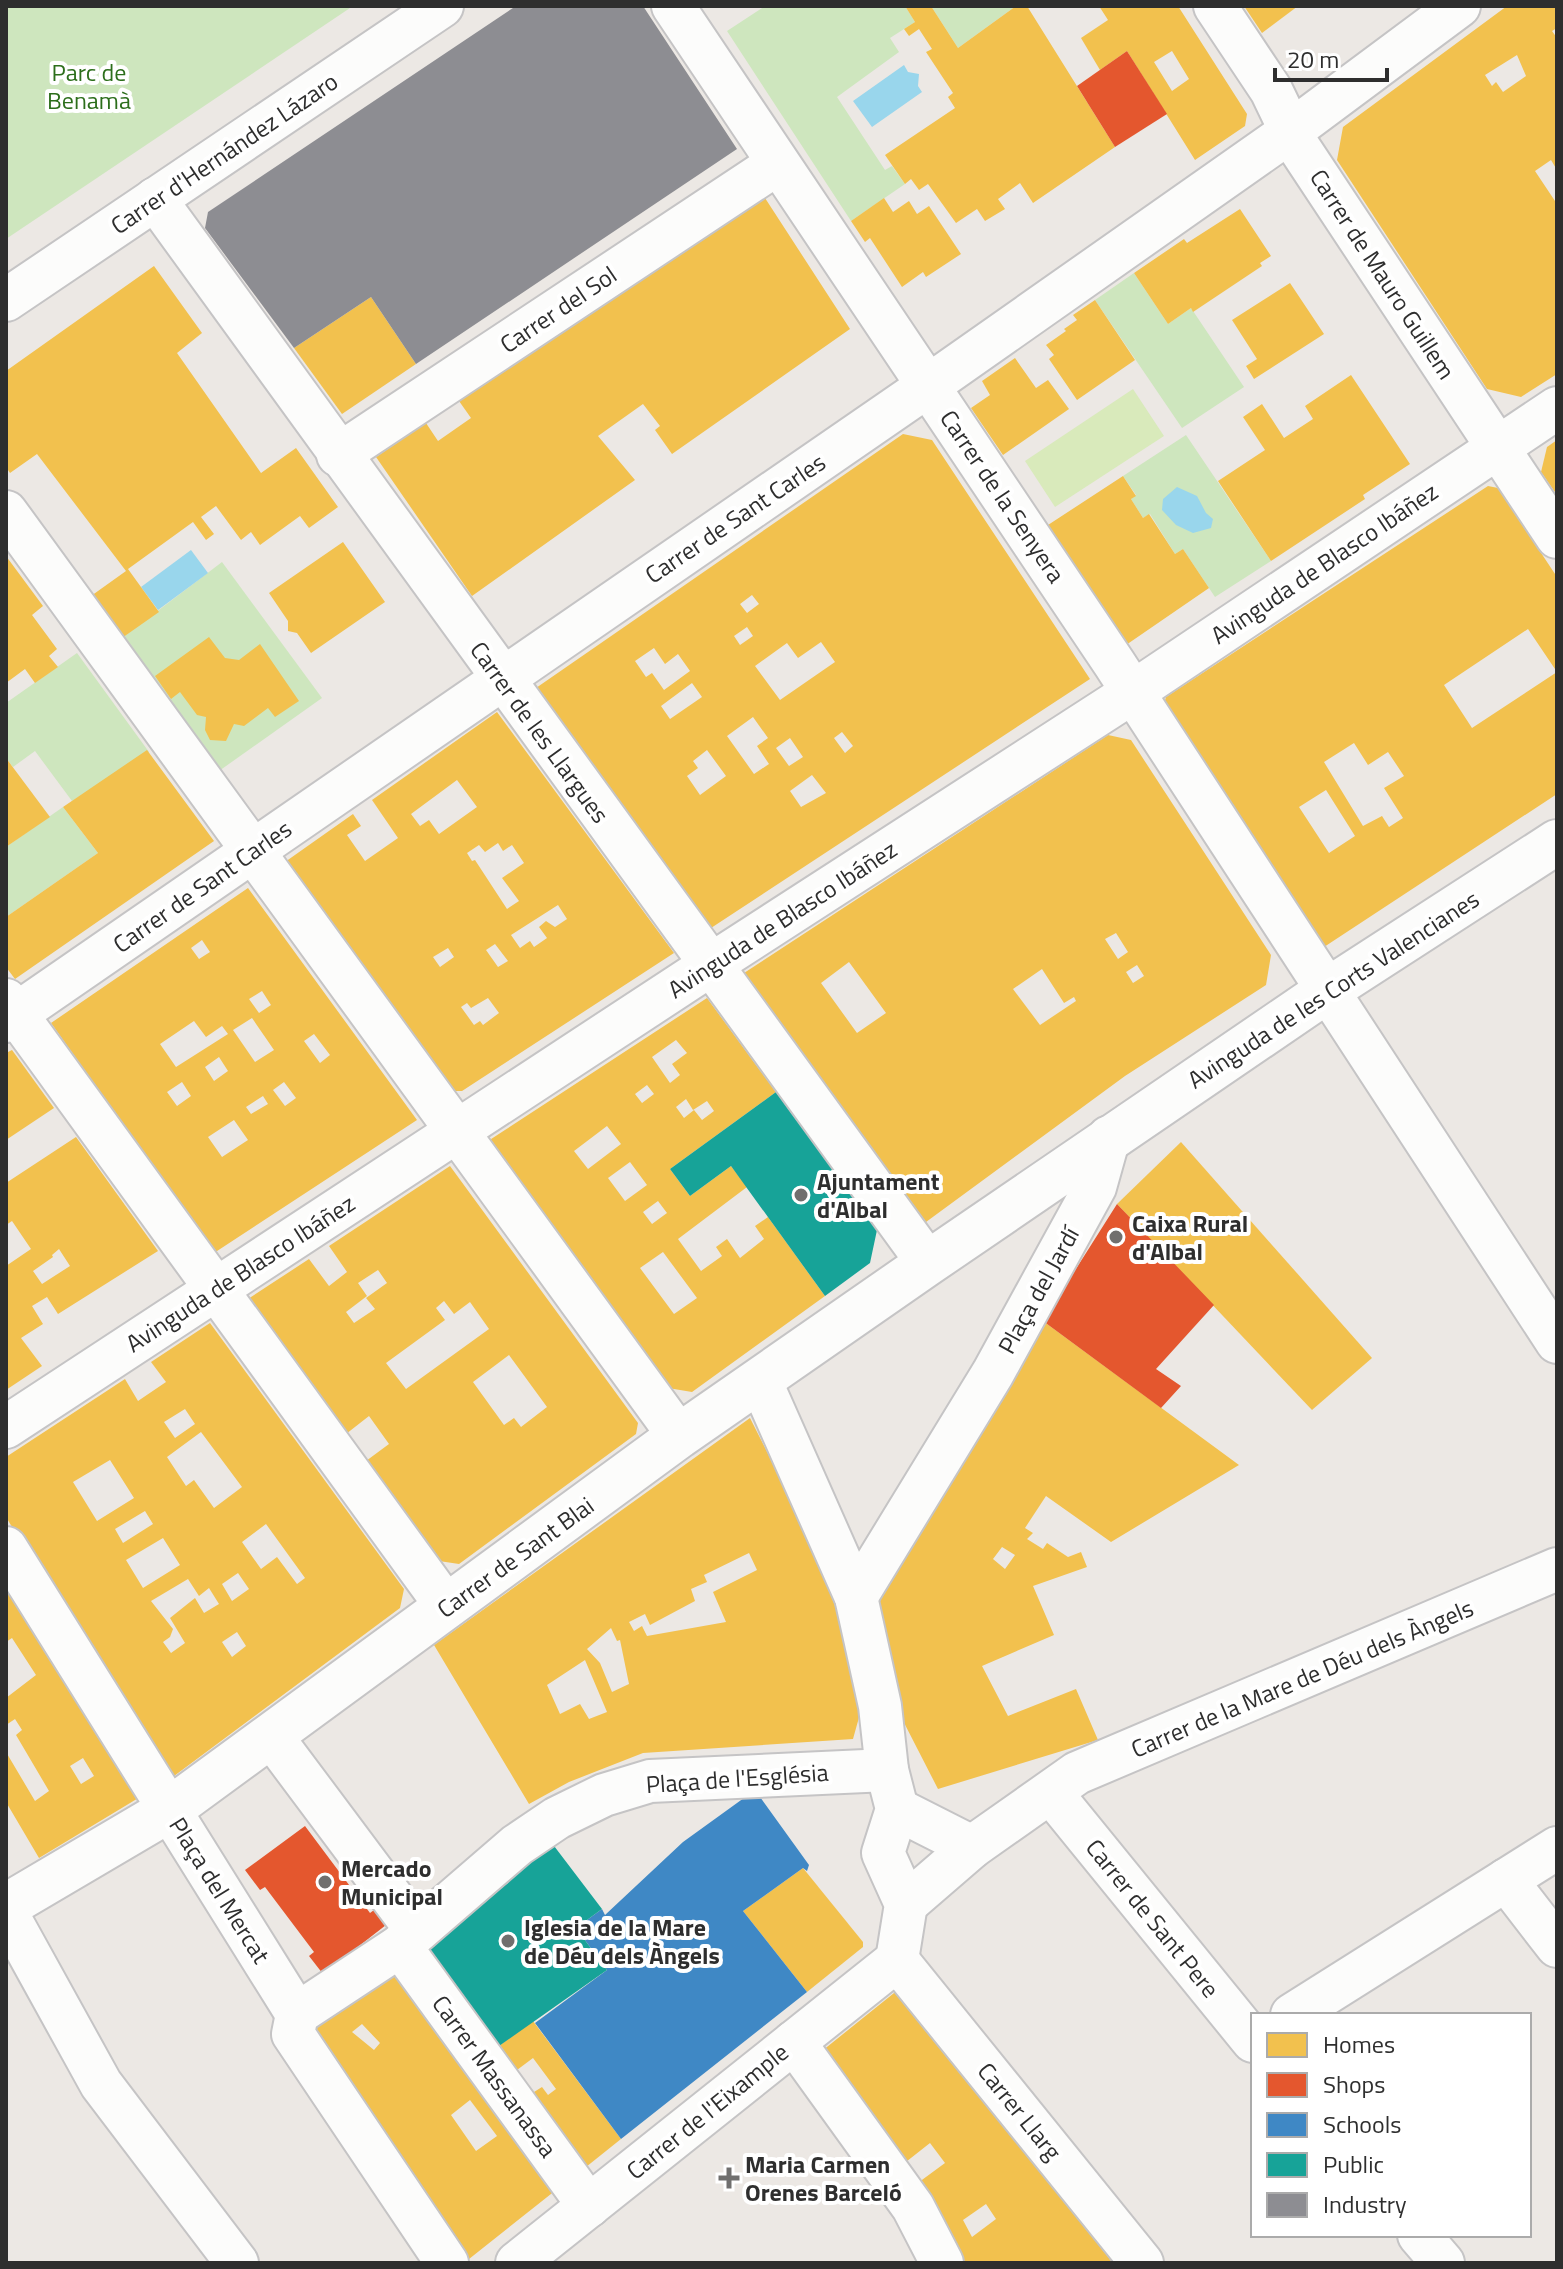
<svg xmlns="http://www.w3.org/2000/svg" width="1563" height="2269" font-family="'Titillium Web',sans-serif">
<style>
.green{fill:#cee6be}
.pitch{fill:#d9eabb}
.water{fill:#99d6ec}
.homes{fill:#f2c14e;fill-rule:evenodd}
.shops{fill:#e4572e}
.schools{fill:#3f88c5}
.public{fill:#17a398}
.industry{fill:#8d8d92}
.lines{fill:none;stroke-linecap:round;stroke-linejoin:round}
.minor-casing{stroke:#c5c4c5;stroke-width:46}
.tertiary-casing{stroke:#c5c4c5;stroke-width:48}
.minor{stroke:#fcfcfb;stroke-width:42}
.tertiary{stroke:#fcfcfb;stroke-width:44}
.poi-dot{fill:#706f6e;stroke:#fff;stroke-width:3}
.labels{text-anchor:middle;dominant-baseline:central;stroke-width:8;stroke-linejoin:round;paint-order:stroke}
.park-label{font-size:24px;fill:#2c6e1b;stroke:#fff}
.street-label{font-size:24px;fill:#2e2e2e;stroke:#fff}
.poi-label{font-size:24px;font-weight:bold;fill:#2e2e2e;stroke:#fff;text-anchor:start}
</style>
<rect width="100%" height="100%" fill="#ece8e4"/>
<g class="green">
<polygon points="6,6 353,6 6,239"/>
<polygon points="765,6 905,6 915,22 890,38 899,52 837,97 885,170 892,166 905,184 851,221 727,31"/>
<polygon points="931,6 1016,6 958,48"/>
<polygon points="1134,273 1168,324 1191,308 1244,387 1182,428 1095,300"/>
<polygon points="1186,435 1271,561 1215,597 1183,549 1175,554 1150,514 1143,518 1131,499 1136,495 1123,476"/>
<polygon points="222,562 322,698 219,771 122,638"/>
<polygon points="77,653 149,752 72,801 35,751 13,767 6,758 6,703"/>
<polygon points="63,807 98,853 6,917 6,847"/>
</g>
<polygon class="pitch" points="1133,389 1164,436 1055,507 1025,461"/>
<g class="water">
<polygon points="904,65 908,72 919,74 918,86 922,92 872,127 853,101"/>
<polygon points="1177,487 1197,496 1206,513 1213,519 1211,528 1193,533 1176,525 1162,510 1163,499"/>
<polygon points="191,550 208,573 158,610 141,587"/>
</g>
<g class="homes">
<polygon points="905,6 931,6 958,48 1016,6 1027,6 1115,147 1033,203 1020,183 998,199 1005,209 985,221 977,209 956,223 928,184 919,190 911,179 905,184 885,155 955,108 948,97 953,93 926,52 932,49 919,29 909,36 904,29 915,22"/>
<path d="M1099,6H1178L1247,114L1245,126L1195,160L1127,51L1100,70L1081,38L1108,20ZM1172,51L1189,79L1172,91L1154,62Z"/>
<polygon points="1244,6 1298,6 1262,33"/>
<path d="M1507,6H1557V28L1552,31L1557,38V170L1551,160L1535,171L1557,204V374L1521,397L1487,389L1337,160L1343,127ZM1517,55L1526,76L1503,92L1496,82L1492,86L1485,75Z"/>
<polygon points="765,198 850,329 672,454 655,430 660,426 643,404 598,436 635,480 472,596 376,457 426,423 438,441 471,418 459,401"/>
<polygon points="884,198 893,212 909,201 917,214 929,206 961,254 926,277 923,272 902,287 870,238 865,242 851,221"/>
<polygon points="1240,209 1271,256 1260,263 1262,266 1193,312 1191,308 1168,324 1134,273 1184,239 1187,243"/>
<polygon points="154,266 202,333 177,353 261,473 296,448 338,507 309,528 300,516 260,545 251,532 241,540 216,506 201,517 214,534 206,540 193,522 128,569 159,612 122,638 91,596 126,571 37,454 10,473 6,467 6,371"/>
<polygon points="1290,283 1324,334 1254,379 1246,366 1257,359 1232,320"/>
<polygon points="371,297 416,364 342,414 294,348"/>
<polygon points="1095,300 1135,360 1077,400 1049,359 1054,355 1046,345 1066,331 1064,329 1077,320 1073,315"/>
<polygon points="1015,358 1036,388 1048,380 1069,409 1003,455 971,408 990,395 982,381"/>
<polygon points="1351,375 1410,464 1363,495 1365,499 1271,561 1218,481 1265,450 1243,417 1262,404 1284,438 1313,419 1305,406"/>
<path d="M903,434L932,440L1090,679L711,928L536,688ZM752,595L759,604L747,613L740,604ZM747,627L753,636L740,645L734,636ZM821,642L835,662L780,700L755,666L787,643L798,658ZM654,648L665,664L678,654L690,671L664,690L652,673L646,677L635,661ZM692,683L702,697L670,719L661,706ZM753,717L768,738L757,746L769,764L754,774L727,736ZM842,732L853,746L845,753L834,738ZM790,738L803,757L789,766L776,748ZM707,750L726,776L700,795L687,776L698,768L693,761ZM812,775L826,793L801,807L790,791Z"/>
<polygon points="1557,440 1557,495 1541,472 1547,447"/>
<polygon points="1123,476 1136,496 1131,499 1143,518 1149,514 1175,554 1183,549 1209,588 1126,645 1048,525"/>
<path d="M1488,486L1498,488L1557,577V794L1321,949L1163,707L1166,697ZM1528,629L1557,672L1472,728L1444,685ZM1354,743L1368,765L1388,752L1404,776L1384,788L1403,818L1389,827L1382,816L1363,826L1324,762ZM1326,790L1355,836L1329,853L1299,807Z"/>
<polygon points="343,542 385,602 311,653 297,633 288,631 288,621 269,593"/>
<polygon points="6,556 43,606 32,615 57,649 49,656 58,667 35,683 25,669 6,683"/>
<polygon points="209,637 225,658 239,660 260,644 299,701 275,717 268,708 244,726 234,724 226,741 210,740 205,730 206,717 197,715 180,692 171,699 155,676"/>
<path d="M497,712L674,953L462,1091H451L285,862L353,814L361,826L347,835L365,861L398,838L372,800ZM457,780L477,807L439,834L429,820L420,826L411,814ZM498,843L503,851L512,845L524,863L502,878L519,901L507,909L475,860L472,861L467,853L479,845L485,852ZM558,905L567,919L555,927L546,921L539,927L547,938L534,947L530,941L520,948L511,935ZM495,944L508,961L498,967L486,950ZM448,948L454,957L440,967L433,957ZM488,998L499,1013L483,1025L480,1021L474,1025L461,1007L467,1003L471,1008Z"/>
<path d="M1108,735L1131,740L1271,955L1266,985L1125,1076L926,1222L744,973ZM1116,933L1128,952L1118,959L1105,939ZM849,962L886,1013L857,1033L821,983ZM1137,965L1144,976L1133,983L1126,972ZM1042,969L1064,1003L1074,997L1076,1001L1040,1025L1013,989Z"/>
<polygon points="147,750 214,841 15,979 6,967 6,917 98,853 63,807"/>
<polygon points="6,758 50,817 6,847"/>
<path d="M248,888L417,1120L214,1253L51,1023ZM202,940L210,952L199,959L191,948ZM262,991L271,1005L259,1013L249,999ZM252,1018L274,1050L255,1062L233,1030ZM194,1021L206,1037L222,1026L228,1034L176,1067L160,1044ZM314,1034L330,1055L320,1063L304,1041ZM219,1057L228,1071L214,1081L205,1067ZM182,1082L191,1096L177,1106L167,1092ZM284,1082L296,1098L285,1106L273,1090ZM263,1096L268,1104L251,1114L246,1107ZM234,1120L248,1140L222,1157L208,1137Z"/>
<path d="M707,998L776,1092L670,1169L690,1196L731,1166L747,1187L678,1239L701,1271L722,1256L716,1247L727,1239L740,1258L764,1239L755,1226L768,1217L825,1296L692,1392L668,1388L488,1141ZM676,1040L687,1053L672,1064L680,1075L670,1083L652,1057ZM647,1085L654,1094L642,1103L635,1094ZM686,1099L693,1110L707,1101L714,1111L702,1120L694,1110L684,1118L676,1107ZM607,1126L621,1144L588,1169L574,1151ZM630,1162L647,1185L625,1201L608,1178ZM658,1201L667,1213L652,1224L643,1212ZM663,1252L697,1298L674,1314L640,1268Z"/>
<polygon points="12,1050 54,1108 6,1140 6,1053"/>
<path d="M76,1137L158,1251L58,1314L47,1297L32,1306L43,1324L21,1338L42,1366L6,1390V1266L31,1249L12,1221L6,1225V1183ZM59,1249L70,1266L42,1284L33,1271L53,1257L52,1255Z"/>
<polygon points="1181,1142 1372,1358 1312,1410 1117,1204"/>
<path d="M450,1166L638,1423L636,1434L459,1564L439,1561L366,1461L389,1444L369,1416L346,1434L248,1299L309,1259L329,1286L347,1272L329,1246ZM378,1270L387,1283L366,1298L375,1309L354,1323L346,1312L367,1296L358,1283ZM444,1301L454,1314L470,1302L489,1329L406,1389L386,1363L445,1320L436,1308ZM509,1355L547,1407L521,1427L514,1418L504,1425L473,1382Z"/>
<path d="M1043,1321L1239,1465L1111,1542L1046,1496L1025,1528L1033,1533L1027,1539L1043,1549L1047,1543L1068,1557L1081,1552L1087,1567L1033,1586L1054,1635L982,1666L1008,1716L1076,1689L1098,1740L938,1789L898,1711L876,1604ZM1002,1547L1015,1555L1005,1569L993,1559Z"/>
<path d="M210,1323L404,1589L400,1608L166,1782L6,1517V1457L125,1379L138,1401L166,1382L151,1362ZM185,1409L195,1424L175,1438L164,1422ZM201,1432L242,1487L214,1508L194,1480L186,1486L167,1457ZM110,1460L134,1498L97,1521L73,1482ZM145,1511L153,1524L123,1543L115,1529ZM266,1524L305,1578L297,1584L277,1557L261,1569L242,1542ZM163,1538L180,1565L143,1588L126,1560ZM238,1573L249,1589L232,1601L222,1584ZM188,1579L199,1596L209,1588L219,1604L204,1613L195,1598L170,1618L185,1643L171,1653L163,1642L170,1637L173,1629L151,1601ZM237,1632L246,1646L232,1657L222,1642Z"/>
<path d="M750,1418L843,1603L863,1703L853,1739L643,1753L569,1782L529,1804L434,1645ZM749,1553L757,1570L713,1592L726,1622L647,1636L642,1626L634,1631L629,1622L645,1614L650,1625L695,1601L691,1589L707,1582L704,1575ZM611,1628L617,1641L620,1640L629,1684L612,1692L600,1663L587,1649ZM585,1660L607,1712L589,1719L580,1704L560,1714L547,1685Z"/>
<path d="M6,1576L140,1797L39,1858L6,1802V1752L35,1801L49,1791L16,1735L22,1730L15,1719L6,1725V1698L36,1675L12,1638L6,1642ZM83,1758L94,1776L81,1784L70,1766Z"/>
<polygon points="803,1868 863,1942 863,1947 807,1992 743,1911"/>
<path d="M392,1970L556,2190L464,2263L307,2032ZM362,2024L380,2043L374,2050L352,2032ZM470,2100L497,2136L476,2151L451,2115Z"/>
<path d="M899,1989L1073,2200L1112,2263H958L911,2188L945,2163L930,2143L897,2169L817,2055ZM986,2204L996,2219L972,2237L963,2220Z"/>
<polygon points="533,2021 621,2139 586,2167 526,2097 542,2087 548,2095 556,2089 533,2058 509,2076 492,2051"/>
</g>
<g class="shops">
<polygon points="1127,51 1167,114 1115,147 1077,86"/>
<polygon points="1117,1204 1214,1305 1156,1369 1181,1386 1161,1408 1043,1321"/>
<polygon points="305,1826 370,1913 374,1910 386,1925 323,1974 309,1956 314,1952 265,1887 260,1890 245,1870"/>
</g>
<polygon class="schools" points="755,1790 809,1865 807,1871 803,1868 743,1911 807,1992 621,2139 535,2023 607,1970 576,1928 602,1909 605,1915 683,1842"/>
<g class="public">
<polygon points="776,1092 877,1230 870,1263 825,1296 731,1166 690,1196 670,1169"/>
<polygon points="548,1838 602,1909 576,1928 607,1970 492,2051 421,1956 440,1934 508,1883 521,1857"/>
</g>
<polygon class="industry" points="516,6 643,6 737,149 416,364 371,297 294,348 205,228 208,212"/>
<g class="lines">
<g class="minor-casing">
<g id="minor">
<polyline points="673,6 1114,663 1557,1342"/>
<polyline points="1215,6 1271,90 1298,146 1557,537"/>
<polyline points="155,199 928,1263"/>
<polyline points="6,300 442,6"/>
<polyline points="338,455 777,164"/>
<polyline points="6,512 679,1436"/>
<polyline points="6,1000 447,1607"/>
<polyline points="6,1021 948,372 1291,131 1459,6"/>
<polyline points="760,1380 856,1597 880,1706 887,1770 897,1809 883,1853 906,1904 897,1960"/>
<polyline points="6,1427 712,964 1133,692 1557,408"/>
<polyline points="6,1548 297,2014"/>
<polyline points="856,1597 993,1373 1095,1187 1109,1137"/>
<polyline points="272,1737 417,1931"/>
<polyline points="1052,1794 1253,2041"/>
<polyline points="897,1809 972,1847"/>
<polyline points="1506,1880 1557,1946"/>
<polyline points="906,1904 972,1847 1077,1773 1557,1569"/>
<polyline points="6,1912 101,2084 237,2263"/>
<polyline points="400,1946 589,2206"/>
<polyline points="897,1960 1142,2263"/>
<polyline points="297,2014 400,1946 517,1845 557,1818 604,1795 650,1781 887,1770"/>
<polyline points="297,2014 293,2034 447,2263"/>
<polyline points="1292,2015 1557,1848"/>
<polyline points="794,2042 913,2207 942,2263"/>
<polyline points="1419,2235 1443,2263"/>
<polyline points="517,2263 897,1960"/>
</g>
</g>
<g class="tertiary-casing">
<polyline id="tertiary" points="6,1906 169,1810 679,1436 928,1263 1328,990 1557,842"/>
</g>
<use href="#minor" class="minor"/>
<use href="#tertiary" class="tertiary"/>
</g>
<g class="poi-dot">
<circle cx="801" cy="1195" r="8"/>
<circle cx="1116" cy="1237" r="8"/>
<circle cx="325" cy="1882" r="8"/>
<circle cx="508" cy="1941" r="8"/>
<path d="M725 2166h8v8h8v8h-8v8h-8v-8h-8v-8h8z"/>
</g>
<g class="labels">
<g class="park-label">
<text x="89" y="72">Parc de<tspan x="89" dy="28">Benamà</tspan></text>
</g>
<g class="street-label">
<text transform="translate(224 153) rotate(-34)">Carrer d'Hernández Lázaro</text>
<text transform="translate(1383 274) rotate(57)">Carrer de Mauro Guillem</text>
<text transform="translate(558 309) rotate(-34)">Carrer del Sol</text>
<text transform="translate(1003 496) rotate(56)">Carrer de la Senyera</text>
<text transform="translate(735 518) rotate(-34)">Carrer de Sant Carles</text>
<text transform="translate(1324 563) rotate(-34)">Avinguda de Blasco Ibáñez</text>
<text transform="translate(540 732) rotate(54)">Carrer de les Llargues</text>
<text transform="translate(202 886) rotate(-35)">Carrer de Sant Carles</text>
<text transform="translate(782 919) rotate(-33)">Avinguda de Blasco Ibáñez</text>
<text transform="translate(1333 989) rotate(-33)">Avinguda de les Corts Valencianes</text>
<text transform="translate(240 1273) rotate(-33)">Avinguda de Blasco Ibáñez</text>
<text transform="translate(1038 1290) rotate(-61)">Plaça del Jardí</text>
<text transform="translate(515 1557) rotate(-36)">Carrer de Sant Blai</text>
<text transform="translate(1302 1678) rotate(-23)">Carrer de la Mare de Déu dels Àngels</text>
<text transform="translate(737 1778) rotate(-4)">Plaça de l'Església</text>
<text transform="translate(220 1890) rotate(58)">Plaça del Mercat</text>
<text transform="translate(1153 1918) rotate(51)">Carrer de Sant Pere</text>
<text transform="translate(495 2076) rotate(54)">Carrer Massanassa</text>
<text transform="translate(707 2111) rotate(-39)">Carrer de l'Eixample</text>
<text transform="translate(1020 2111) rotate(51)">Carrer Llarg</text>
</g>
<g class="poi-label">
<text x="817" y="1181">Ajuntament<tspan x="817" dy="28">d'Albal</tspan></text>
<text x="1132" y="1223">Caixa Rural<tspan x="1132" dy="28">d'Albal</tspan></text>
<text x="341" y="1868">Mercado<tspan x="341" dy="28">Municipal</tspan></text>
<text x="524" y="1927">Iglesia de la Mare<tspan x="524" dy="28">de Déu dels Àngels</tspan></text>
<text x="745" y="2164">Maria Carmen<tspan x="745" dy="28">Orenes Barceló</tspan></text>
</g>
</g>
<rect width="1563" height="2269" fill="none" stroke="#2e2e2e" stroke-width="16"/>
<rect x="1251" y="2013" width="280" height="224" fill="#ffffff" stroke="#ababab" stroke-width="2"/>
<rect x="1267" y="2033" width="40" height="24" fill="#f2c14e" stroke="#ababab" stroke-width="2"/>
<text x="1323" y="2053" font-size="24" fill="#2e2e2e">Homes</text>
<rect x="1267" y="2073" width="40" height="24" fill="#e4572e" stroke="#ababab" stroke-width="2"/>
<text x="1323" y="2093" font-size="24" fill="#2e2e2e">Shops</text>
<rect x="1267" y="2113" width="40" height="24" fill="#3f88c5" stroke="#ababab" stroke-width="2"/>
<text x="1323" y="2133" font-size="24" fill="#2e2e2e">Schools</text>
<rect x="1267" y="2153" width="40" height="24" fill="#17a398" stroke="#ababab" stroke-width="2"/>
<text x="1323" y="2173" font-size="24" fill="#2e2e2e">Public</text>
<rect x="1267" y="2193" width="40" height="24" fill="#8d8d92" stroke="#ababab" stroke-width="2"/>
<text x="1323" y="2213" font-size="24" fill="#2e2e2e">Industry</text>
<path d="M1275 68v12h112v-12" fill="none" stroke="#2e2e2e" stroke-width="4"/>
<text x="1287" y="68" font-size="24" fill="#2e2e2e" stroke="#ffffff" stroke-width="6" paint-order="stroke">20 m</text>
</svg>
